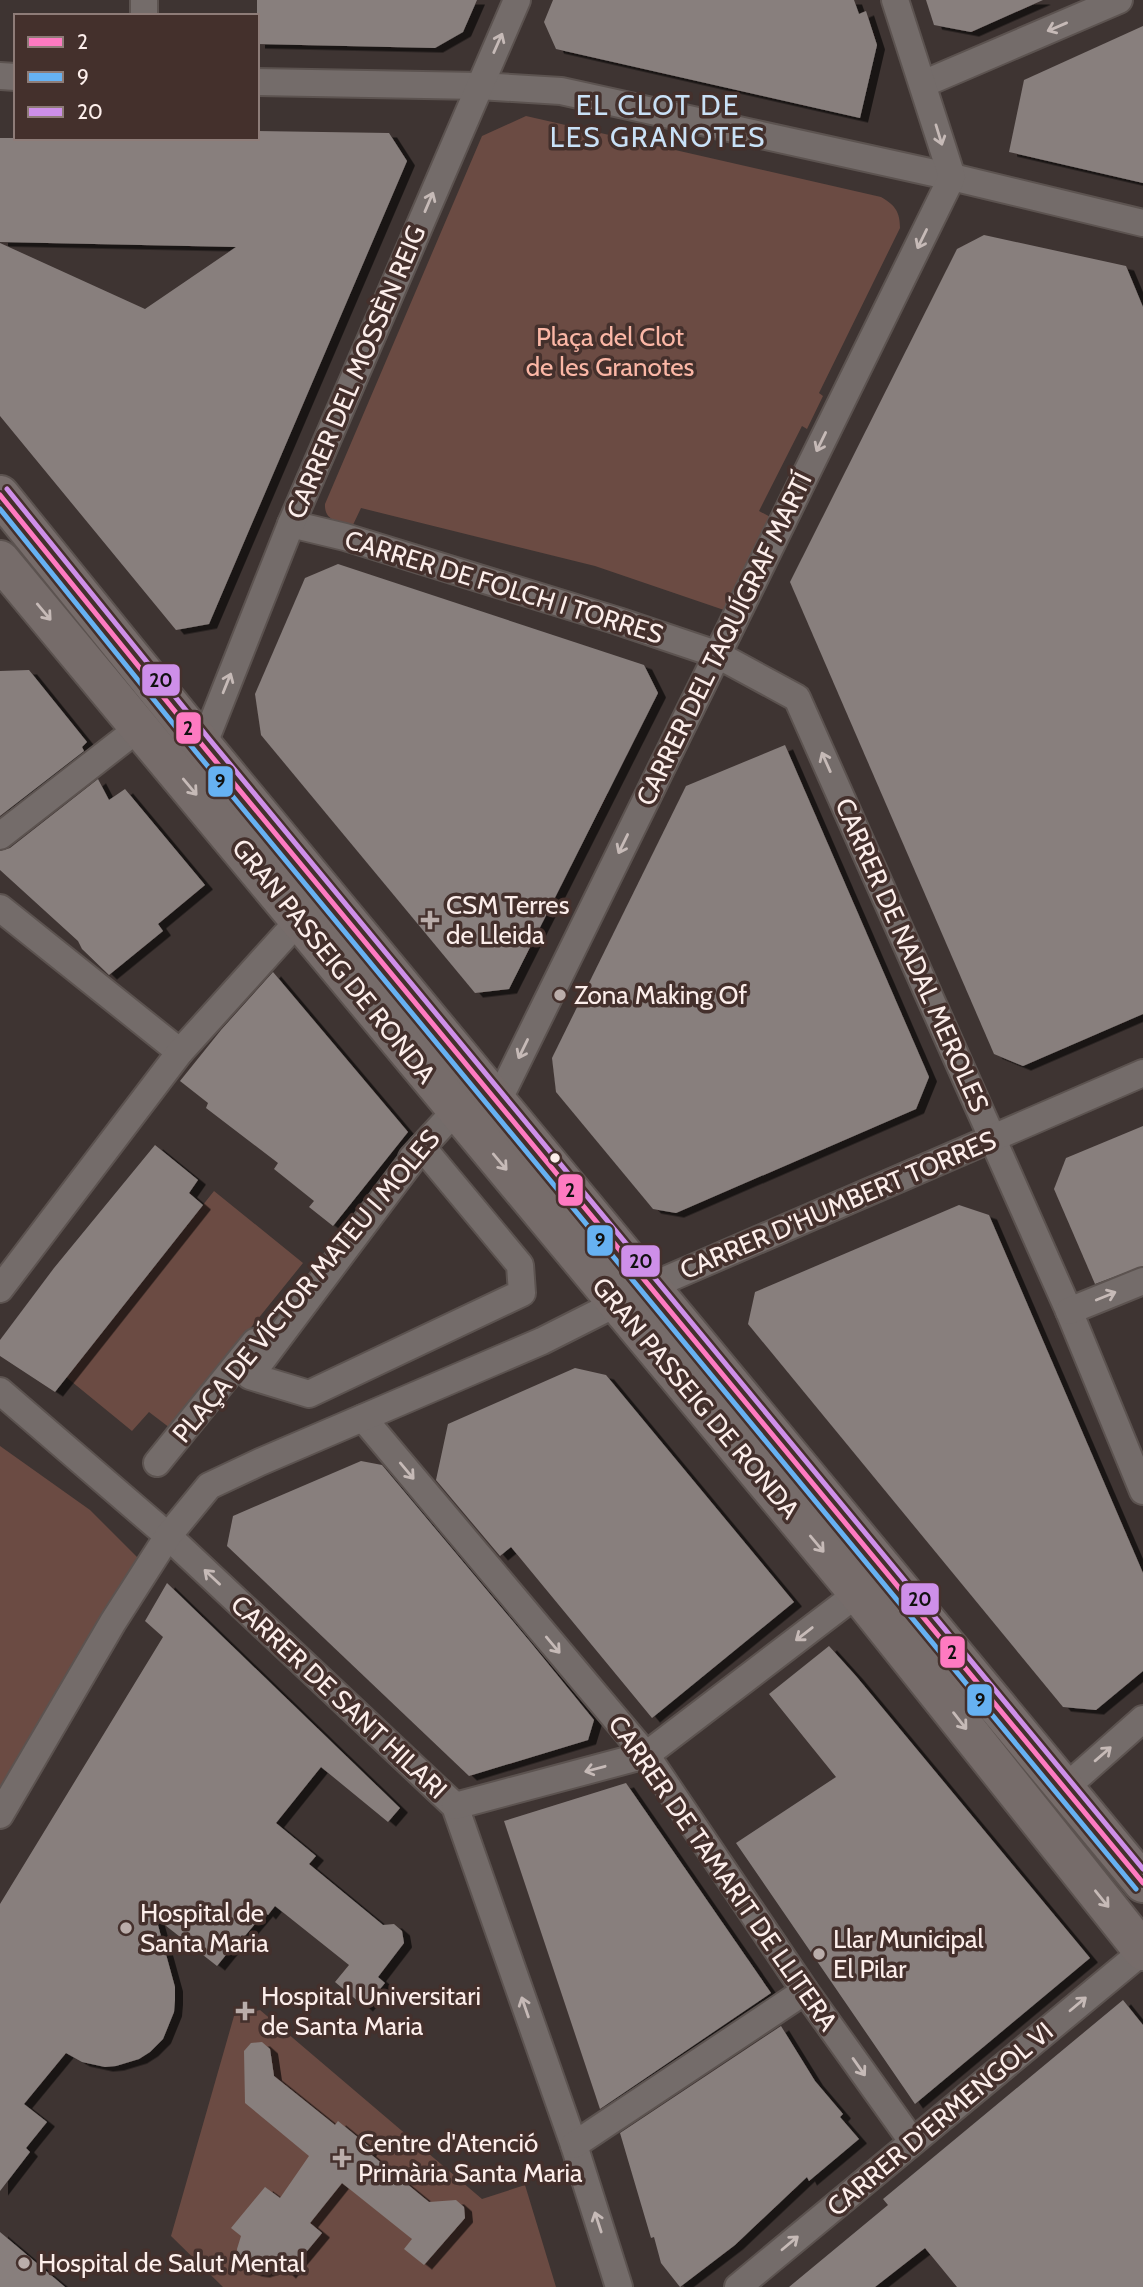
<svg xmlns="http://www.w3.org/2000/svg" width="1143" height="2287" font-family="Cabin,sans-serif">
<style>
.green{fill:#6b4b43}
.building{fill:#887f7d;filter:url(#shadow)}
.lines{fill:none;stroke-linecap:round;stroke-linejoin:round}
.street-casing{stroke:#5c5350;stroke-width:30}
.primary-casing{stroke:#5c5350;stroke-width:42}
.street{stroke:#746c6a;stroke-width:26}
.primary{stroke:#766c6a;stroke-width:38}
.bus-1-casing{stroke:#44302c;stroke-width:10}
.bus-2-casing{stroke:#44302c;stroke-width:10}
.bus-3-casing{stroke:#44302c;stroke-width:10}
.bus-1{stroke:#fe7ac1;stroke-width:5}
.bus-2{stroke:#66b1f2;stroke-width:5}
.bus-3{stroke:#ce8fe9;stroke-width:5}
.oneway{stroke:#c6bab7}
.poi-dot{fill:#baadaa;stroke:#44302c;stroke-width:2.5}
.bus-dot{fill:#fceeeb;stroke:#44302c;stroke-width:2.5}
.labels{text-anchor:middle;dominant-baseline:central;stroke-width:7;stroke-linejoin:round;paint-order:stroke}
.park-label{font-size:26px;fill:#fbb7a6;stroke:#44302c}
.street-label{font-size:26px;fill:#fceeeb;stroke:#44302c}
.poi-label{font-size:26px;fill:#fceeeb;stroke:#44302c;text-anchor:start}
.neighbourhood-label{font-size:28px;letter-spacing:2px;fill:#c9e1f7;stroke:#44302c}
.line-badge{stroke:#44302c;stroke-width:2.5}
.pale-badge-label{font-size:19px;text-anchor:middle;font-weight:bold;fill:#111}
</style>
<defs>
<filter id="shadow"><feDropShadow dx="8" dy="4.5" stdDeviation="0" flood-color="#0009"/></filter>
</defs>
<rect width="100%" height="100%" fill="#3e3432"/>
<g class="green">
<path d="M526,116L881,197C895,205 900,212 900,228L819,393L823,396L807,429L802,426L759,511L778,521L724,610L595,566L361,508L352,527C339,522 324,521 325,504L482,136Z"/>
<polygon points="214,1191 303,1263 170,1428 149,1412 132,1431 66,1377"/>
<polygon points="0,1446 90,1510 141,1561 0,1794"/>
<polygon points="260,2010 482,2199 525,2185 556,2287 223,2287 171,2236 234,2016"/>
</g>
<g class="building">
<polygon points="257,0 477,0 463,32 435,48 257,44"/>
<polygon points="553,0 854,0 859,14 866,11 877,45 860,118 556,49 544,22"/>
<polygon points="926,0 1043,0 971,32 934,25"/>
<polygon points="1143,26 1143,183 1009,152 1024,80"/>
<polygon points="257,131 389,133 407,161 209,624 176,630 0,416 0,243 145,309 236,247 0,242 0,138 257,138"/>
<polygon points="984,235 1126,266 1143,307 1143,1014 1023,1066 994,1054 790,582 957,249"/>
<polygon points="338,564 644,665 658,693 509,989 475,993 261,735 255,694 305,578"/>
<polygon points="29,670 87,742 82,747 84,751 0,816 0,671"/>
<polygon points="785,745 929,1077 916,1109 676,1213 653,1209 556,1092 552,1058 686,786"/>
<polygon points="98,779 109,800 125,789 205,885 158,924 163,931 109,975 82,949 78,941 0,870 0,851 10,848"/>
<polygon points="273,972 408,1132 333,1226 309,1207 314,1201 274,1169 278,1163 206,1108 208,1103 180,1081 221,1030"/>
<polygon points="1143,1126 1143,1266 1095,1284 1054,1189 1066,1158"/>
<polygon points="155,1145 198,1180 189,1193 203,1205 55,1392 0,1356 0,1340 54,1268"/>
<polygon points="959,1205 989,1215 1143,1573 1143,1671 1096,1710 1063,1707 748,1324 755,1292"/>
<polygon points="575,1368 606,1375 794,1602 652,1718 511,1547 500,1556 436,1480 448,1424"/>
<polygon points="361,1461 382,1465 532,1644 594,1720 588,1740 469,1776 227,1546 233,1516"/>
<polygon points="167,1583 400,1808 388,1822 321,1767 276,1823 316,1856 309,1864 383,1925 394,1924 402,1931 404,1943 378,1977 385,1983 365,2007 335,1982 349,1965 275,1906 268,1915 265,1912 244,1937 242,1935 217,1966 156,1918 175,1987 175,2000 174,2012 163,2039 150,2052 139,2059 116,2066 105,2067 82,2062 66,2053 24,2104 47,2122 26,2148 30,2152 0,2191 0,1904 163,1637 145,1621"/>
<polygon points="829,1646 856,1676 1090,1958 915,2104 736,1843 836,1777 769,1694"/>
<polygon points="626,1783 771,1993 600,2109 504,1821"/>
<polygon points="1123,2000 1143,2025 1143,2287 957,2287 925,2248 875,2287 789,2287 888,2205 883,2199"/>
<polygon points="781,2026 815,2081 843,2114 840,2117 859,2139 809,2181 807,2177 735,2245 680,2287 661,2263 654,2237 651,2238 620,2133"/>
<polygon points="262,2042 270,2049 274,2076 335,2125 338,2121 371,2148 368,2152 429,2202 456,2200 464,2207 465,2218 424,2265 404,2249 412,2239 342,2183 310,2223 322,2233 288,2274 280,2267 262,2273 254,2272 247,2269 238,2258 237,2249 241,2236 231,2228 265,2187 280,2198 309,2156 245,2103 244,2051 251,2043"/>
<polygon points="0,2232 65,2287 0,2287"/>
</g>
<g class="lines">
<g class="street-casing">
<g id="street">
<polyline points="144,16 144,0"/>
<polyline points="0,76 16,77"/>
<polyline points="257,82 479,86 561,91 952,177 1143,223"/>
<polyline points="923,84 1119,0"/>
<polyline points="291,524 345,537 618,621 716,654 797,698 1069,1311 1143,1491"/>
<polyline points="203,746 291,524 517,0"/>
<polyline points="0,836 140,727"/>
<polyline points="0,908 180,1052"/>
<polyline points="498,1101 952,177 895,0"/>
<polygon points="422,1147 520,1265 522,1293 309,1394 250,1376"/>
<polyline points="412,1158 456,1110"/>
<polyline points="0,1289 180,1052 300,919"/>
<polyline points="1069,1311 1143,1281"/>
<polyline points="0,1391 168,1536 455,1806 574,2145 619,2287"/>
<polyline points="363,1418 646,1755 805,1991 912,2141"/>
<polyline points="157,1463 255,1342"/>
<polyline points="1064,1789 1143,1719"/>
<polyline points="455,1806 646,1755 858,1593"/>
<polyline points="0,1815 113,1622 168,1536 209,1486 260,1462 542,1341 649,1287 1143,1073"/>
<polyline points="574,2145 805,1991"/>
<polyline points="738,2287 1143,1951"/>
</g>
</g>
<g class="primary-casing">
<g id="primary">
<polyline points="0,495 203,746 1143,1883"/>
<polyline points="0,560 858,1593 1143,1951"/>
</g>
</g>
<use href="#street" class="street"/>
<use href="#primary" class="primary"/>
<g class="bus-1-casing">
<polyline id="bus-1" points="0,495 203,746 1143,1883"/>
</g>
<g class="bus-2-casing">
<polyline id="bus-2" points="0,509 196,752 1136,1889"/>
</g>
<g class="bus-3-casing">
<polyline id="bus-3" points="7,489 210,740 1143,1869"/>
</g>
<use href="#bus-1" class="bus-1"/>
<use href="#bus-2" class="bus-2"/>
<use href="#bus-3" class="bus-3"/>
</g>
<defs><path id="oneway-shaft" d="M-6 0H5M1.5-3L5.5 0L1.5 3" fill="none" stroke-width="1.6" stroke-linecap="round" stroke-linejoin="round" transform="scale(1.75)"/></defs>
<g class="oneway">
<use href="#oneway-shaft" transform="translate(1057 27) rotate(157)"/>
<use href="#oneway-shaft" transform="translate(498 43) rotate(-66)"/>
<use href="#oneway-shaft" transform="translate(939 135) rotate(73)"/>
<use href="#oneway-shaft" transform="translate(429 202) rotate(-67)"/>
<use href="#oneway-shaft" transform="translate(922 239) rotate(116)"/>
<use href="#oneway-shaft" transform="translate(821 442) rotate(116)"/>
<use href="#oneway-shaft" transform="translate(44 612) rotate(50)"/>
<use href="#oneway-shaft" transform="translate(227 683) rotate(-68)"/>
<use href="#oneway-shaft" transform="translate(826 762) rotate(-114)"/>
<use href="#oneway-shaft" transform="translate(190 787) rotate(50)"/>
<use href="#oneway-shaft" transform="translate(623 844) rotate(116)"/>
<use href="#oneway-shaft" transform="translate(523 1049) rotate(116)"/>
<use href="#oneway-shaft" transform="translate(500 1162) rotate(50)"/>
<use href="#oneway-shaft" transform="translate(1106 1296) rotate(-22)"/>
<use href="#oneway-shaft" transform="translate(407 1471) rotate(50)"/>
<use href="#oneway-shaft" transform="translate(817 1544) rotate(50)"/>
<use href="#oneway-shaft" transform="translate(212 1577) rotate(-137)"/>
<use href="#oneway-shaft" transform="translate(804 1634) rotate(142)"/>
<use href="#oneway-shaft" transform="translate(553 1645) rotate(50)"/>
<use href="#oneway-shaft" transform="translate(960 1721) rotate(52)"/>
<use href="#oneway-shaft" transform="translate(1103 1754) rotate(-41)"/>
<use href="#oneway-shaft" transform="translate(595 1769) rotate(165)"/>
<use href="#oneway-shaft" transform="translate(1102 1899) rotate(51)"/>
<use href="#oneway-shaft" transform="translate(1078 2004) rotate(-40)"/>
<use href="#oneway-shaft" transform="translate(525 2007) rotate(-109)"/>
<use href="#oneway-shaft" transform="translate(859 2067) rotate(55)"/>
<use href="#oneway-shaft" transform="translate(598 2222) rotate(-108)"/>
<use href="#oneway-shaft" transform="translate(790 2243) rotate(-40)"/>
</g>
<g class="poi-dot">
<path d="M426.5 909.5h7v7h7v7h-7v7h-7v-7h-7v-7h7z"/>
<circle cx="560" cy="995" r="7"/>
<circle cx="126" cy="1928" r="7"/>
<circle cx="819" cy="1954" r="7"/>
<path d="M241.5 2000.5h7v7h7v7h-7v7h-7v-7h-7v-7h7z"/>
<path d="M338.5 2147.5h7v7h7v7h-7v7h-7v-7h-7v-7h7z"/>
<circle cx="24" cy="2263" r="7"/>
</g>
<circle class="bus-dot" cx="555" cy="1158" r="6"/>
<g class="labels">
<g class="park-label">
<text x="610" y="337">Plaça del Clot<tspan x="610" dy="30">de les Granotes</tspan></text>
</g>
<g class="street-label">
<text transform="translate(356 372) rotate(-67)">CARRER DEL MOSSÈN REIG</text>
<text transform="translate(504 587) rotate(17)">CARRER DE FOLCH I TORRES</text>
<text transform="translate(724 639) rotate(-64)">CARRER DEL TAQUÍGRAF MARTÍ</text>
<text transform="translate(912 955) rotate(66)">CARRER DE NADAL MEROLES</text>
<text transform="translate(334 961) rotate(51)">GRAN PASSEIG DE RONDA</text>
<text transform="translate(838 1205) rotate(-23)">CARRER D'HUMBERT TORRES</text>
<text transform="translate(306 1286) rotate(-50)">PLAÇA DE VÍCTOR MATEU I MOLES</text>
<text transform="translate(696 1398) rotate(50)">GRAN PASSEIG DE RONDA</text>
<text transform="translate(339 1697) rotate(43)">CARRER DE SANT HILARI</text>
<text transform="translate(723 1873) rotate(55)">CARRER DE TAMARIT DE LLITERA</text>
<text transform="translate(940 2119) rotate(-40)">CARRER D'ERMENGOL VI</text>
</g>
<g class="poi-label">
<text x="446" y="905">CSM Terres<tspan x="446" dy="30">de Lleida</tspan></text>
<text x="574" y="995">Zona Making Of</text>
<text x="140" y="1913">Hospital de<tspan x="140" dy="30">Santa Maria</tspan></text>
<text x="833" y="1939">Llar Municipal<tspan x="833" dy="30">El Pilar</tspan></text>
<text x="261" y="1996">Hospital Universitari<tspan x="261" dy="30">de Santa Maria</tspan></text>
<text x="358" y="2143">Centre d'Atenció<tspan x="358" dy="30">Primària Santa Maria</tspan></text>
<text x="38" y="2263">Hospital de Salut Mental</text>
</g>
<g class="neighbourhood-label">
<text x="658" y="105">EL CLOT DE<tspan x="658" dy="32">LES GRANOTES</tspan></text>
</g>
</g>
<g class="line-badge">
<rect x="141" y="663" width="40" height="34" rx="7" fill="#ce8fe9"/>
<rect x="175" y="711" width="27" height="34" rx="7" fill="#fe7ac1"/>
<rect x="207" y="765" width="27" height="33" rx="7" fill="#66b1f2"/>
<rect x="557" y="1173" width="27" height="34" rx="7" fill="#fe7ac1"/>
<rect x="586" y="1224" width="28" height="33" rx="7" fill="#66b1f2"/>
<rect x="620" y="1244" width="41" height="34" rx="7" fill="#ce8fe9"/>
<rect x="900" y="1582" width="40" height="34" rx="7" fill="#ce8fe9"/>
<rect x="939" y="1635" width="27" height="34" rx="7" fill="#fe7ac1"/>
<rect x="966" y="1683" width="27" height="34" rx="7" fill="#66b1f2"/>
</g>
<g class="pale-badge-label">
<text x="161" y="687">20</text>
<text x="188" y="735">2</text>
<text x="220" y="788">9</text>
<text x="570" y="1197">2</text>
<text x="600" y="1247">9</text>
<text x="641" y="1268">20</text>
<text x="920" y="1606">20</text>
<text x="952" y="1659">2</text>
<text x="980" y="1707">9</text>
</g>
<rect x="14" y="14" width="245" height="126" fill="#44302c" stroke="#8e7c78" stroke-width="2"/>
<rect x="28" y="37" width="35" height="10" fill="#fe7ac1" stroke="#8e7c78" stroke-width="2"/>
<text x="77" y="49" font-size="21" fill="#fceeeb">2</text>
<rect x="28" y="72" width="35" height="10" fill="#66b1f2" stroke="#8e7c78" stroke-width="2"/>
<text x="77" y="84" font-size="21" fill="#fceeeb">9</text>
<rect x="28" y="107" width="35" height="10" fill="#ce8fe9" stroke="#8e7c78" stroke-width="2"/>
<text x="77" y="119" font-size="21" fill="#fceeeb">20</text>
</svg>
